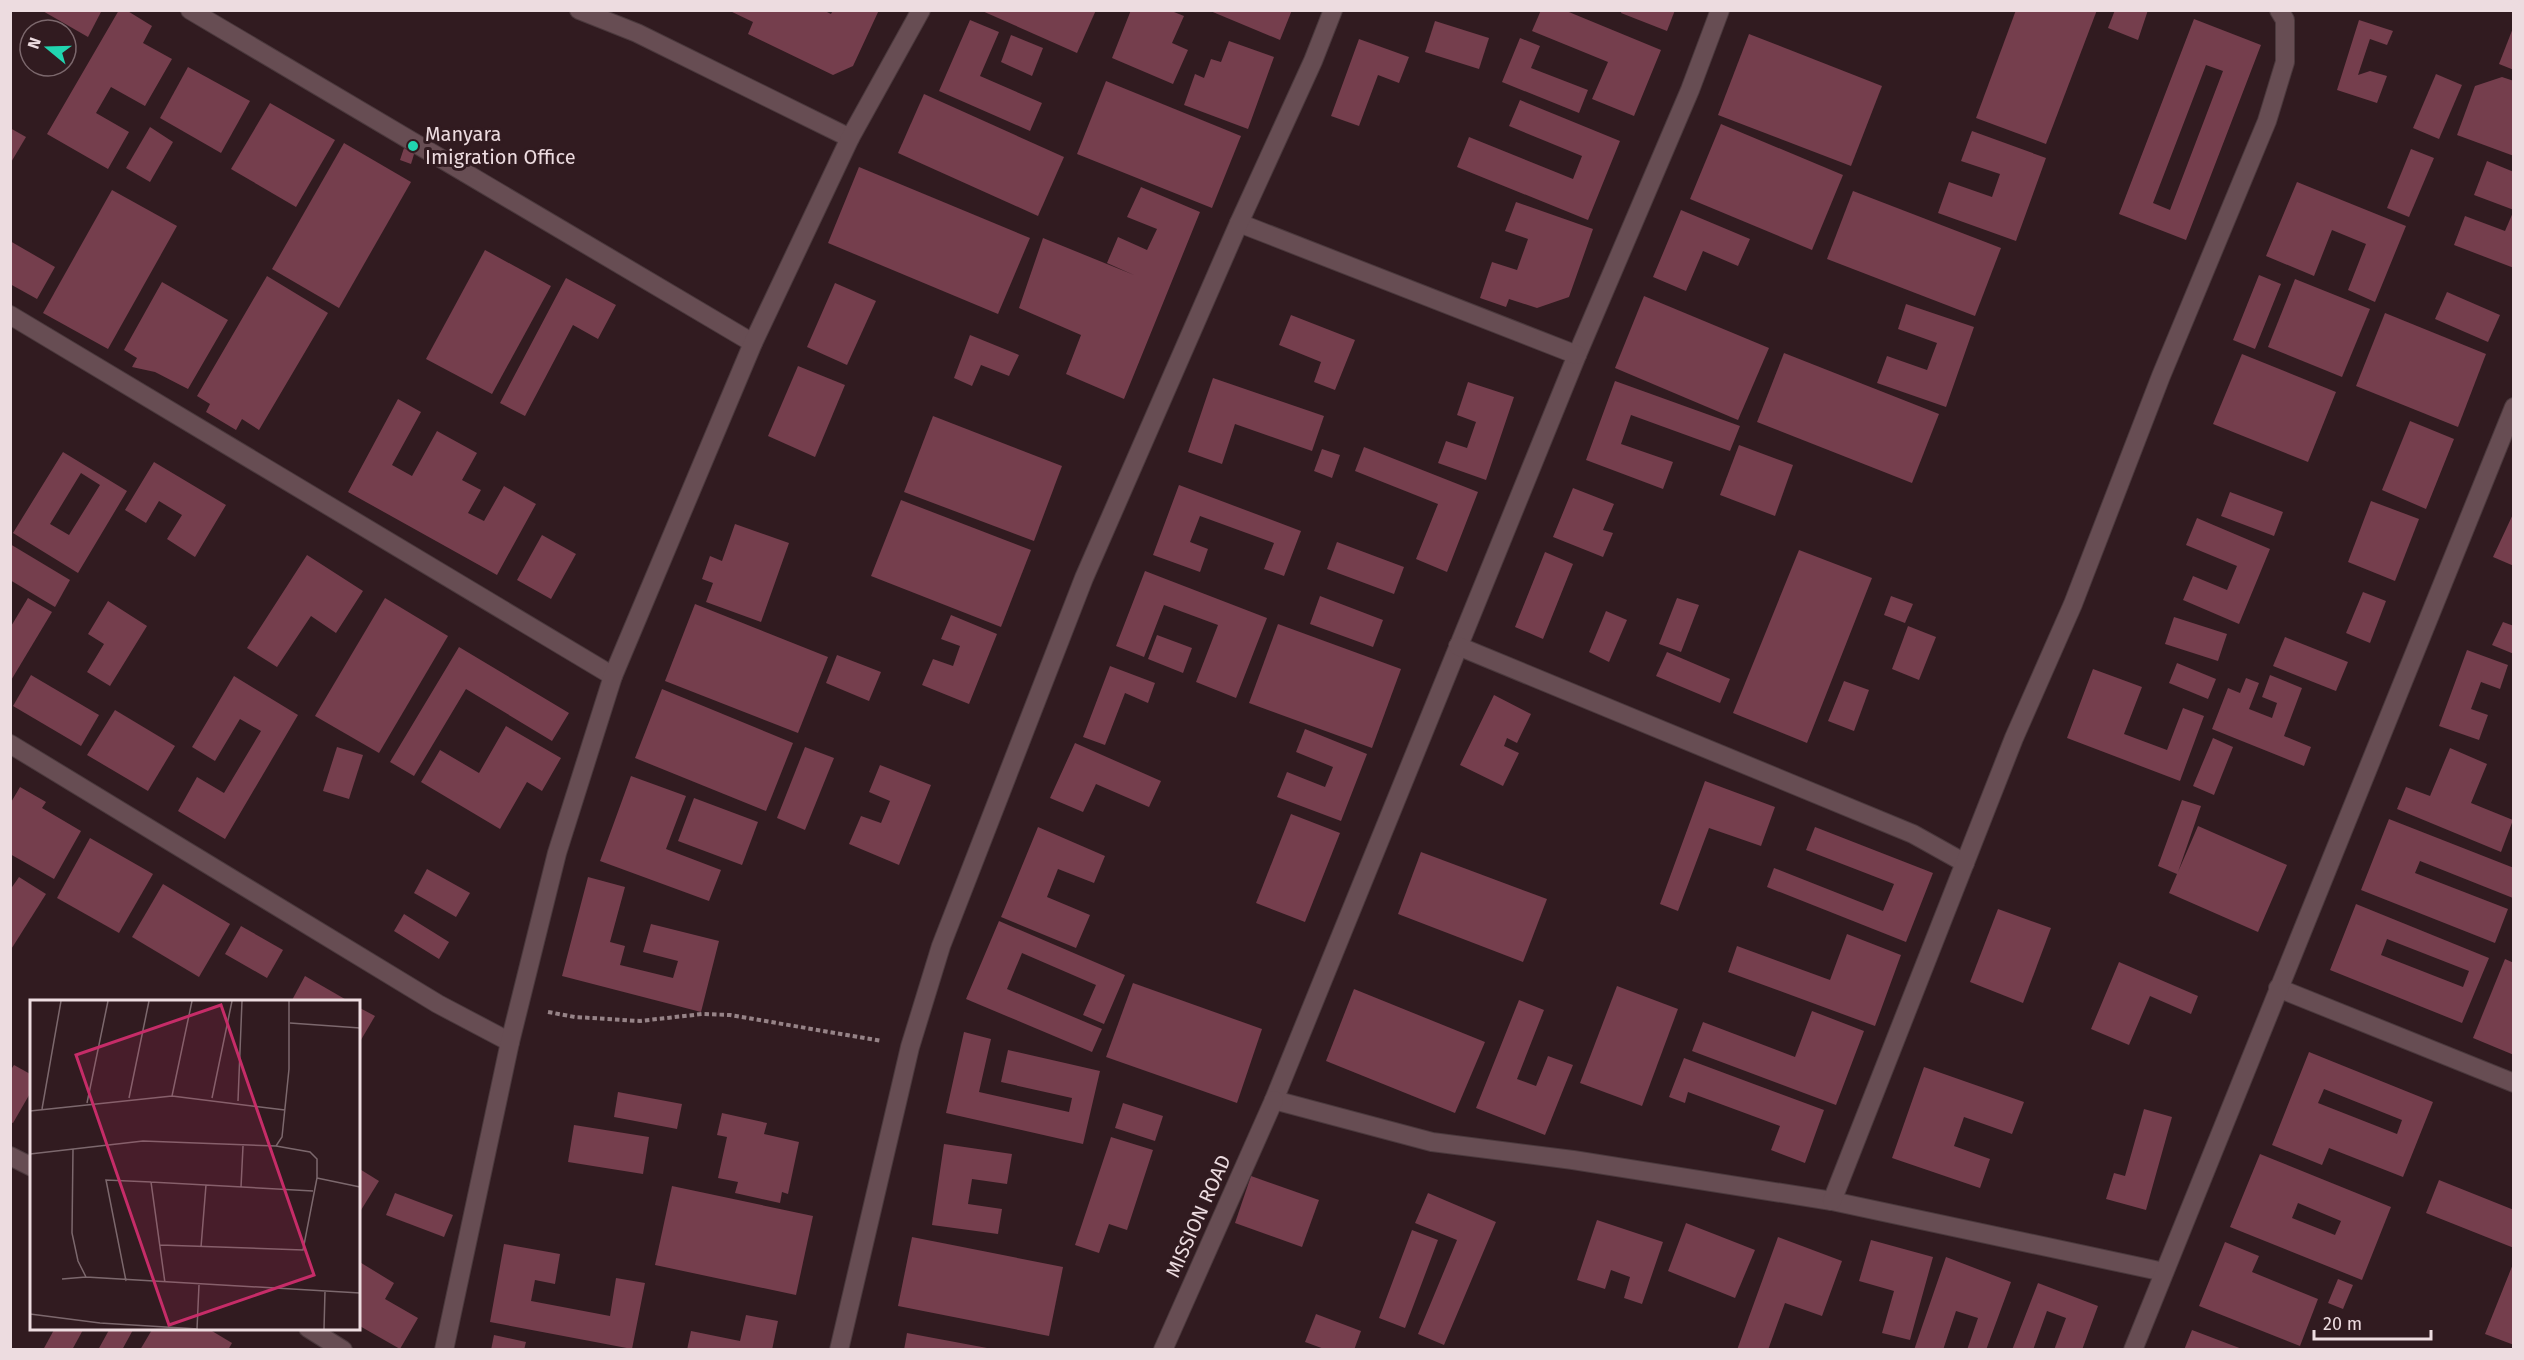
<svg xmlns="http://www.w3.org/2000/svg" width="2524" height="1360" font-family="'Fira Sans',sans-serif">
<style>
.building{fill:#753e4d;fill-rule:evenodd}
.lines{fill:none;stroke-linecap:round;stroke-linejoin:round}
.minor-casing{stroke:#4b393d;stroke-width:20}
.path{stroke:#968387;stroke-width:4;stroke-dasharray:4.5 3;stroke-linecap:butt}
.minor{stroke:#674d53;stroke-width:18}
.poi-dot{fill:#21d5b0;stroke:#311b20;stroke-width:2}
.labels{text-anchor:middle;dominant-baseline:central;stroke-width:6;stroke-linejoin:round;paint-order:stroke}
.poi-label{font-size:20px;fill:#eddce0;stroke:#311b20;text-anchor:start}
.street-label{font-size:20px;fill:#eddce0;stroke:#311b20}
.inset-road{fill:none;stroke:#7c686d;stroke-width:1.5}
.view{fill:#c62c68;fill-opacity:0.15;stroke:#c62c68;stroke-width:3}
.inset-edge{fill:none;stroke:#eddce0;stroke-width:3}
</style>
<rect width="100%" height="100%" fill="#311b20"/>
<g class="building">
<polygon points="41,10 102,10 88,37"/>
<polygon points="119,10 126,10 152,26 143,43 172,59 145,106 111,87 96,113 129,132 108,169 47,134"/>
<polygon points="728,10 823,10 831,14 833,10 879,10 853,66 833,75 748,34 753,22"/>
<polygon points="980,10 1096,10 1077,53"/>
<polygon points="1131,10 1169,10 1184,16 1172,43 1188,50 1173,84 1112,58"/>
<polygon points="1208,10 1292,10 1280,40"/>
<polygon points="1541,10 1564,10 1661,50 1634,116 1592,99 1608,62 1532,31"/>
<polygon points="1622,10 1675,10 1667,31 1621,13"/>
<polygon points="2016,10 2097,10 2046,144 1976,118"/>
<polygon points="2115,10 2148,10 2138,40 2108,28"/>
<path d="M2194,19L2261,45L2186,240L2119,214ZM2206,65L2223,71L2170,210L2153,203Z"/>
<polygon points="970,20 999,32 980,76 1042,103 1030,131 939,91"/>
<polygon points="2359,20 2393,31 2387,45 2370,39 2358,75 2370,71 2387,76 2377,103 2337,90"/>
<polygon points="1435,21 1489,38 1479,69 1425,52"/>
<polygon points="2513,28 2514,28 2514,70 2499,64"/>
<polygon points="1749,34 1882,86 1851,166 1718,115"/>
<polygon points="1011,35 1043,48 1032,76 1001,62"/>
<polygon points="1520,38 1540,46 1531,68 1588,90 1579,113 1502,82"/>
<polygon points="1359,39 1409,57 1399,83 1378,75 1359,126 1331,116"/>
<polygon points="1229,41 1274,57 1248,129 1184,105 1195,74 1204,78 1211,59 1221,62"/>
<polygon points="188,67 250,101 221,153 160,118"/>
<polygon points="2436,74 2462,85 2439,139 2413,128"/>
<polygon points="2502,77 2514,81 2514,156 2457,135 2475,86"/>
<polygon points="1106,81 1241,136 1212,208 1077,154"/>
<polygon points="924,94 1064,157 1038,216 898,153"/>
<polygon points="1520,100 1620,141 1588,220 1457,167 1469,137 1573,179 1582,156 1509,126"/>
<polygon points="270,103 335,140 296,207 231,169"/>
<polygon points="1721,124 1843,175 1812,250 1690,199"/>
<polygon points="150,127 173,142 150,182 126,168"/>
<polygon points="10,128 26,137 10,164"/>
<polygon points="1972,131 2046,158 2016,241 1938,213 1949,182 1992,197 2000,174 1961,161"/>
<polygon points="344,143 411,182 339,308 272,269"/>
<polygon points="404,148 415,151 411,164 400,160"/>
<polygon points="2411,149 2434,158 2409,217 2387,208"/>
<polygon points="2487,161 2514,172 2514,210 2474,195"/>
<polygon points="859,167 1030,238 998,314 828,243"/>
<polygon points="2297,182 2406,226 2375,302 2348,290 2366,244 2332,230 2314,276 2266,256"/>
<polygon points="1141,187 1200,212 1124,399 1066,374 1081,335 1019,308 1043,238 1134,275 1107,263 1118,237 1147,250 1157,229 1127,217"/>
<polygon points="112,190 177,226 108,349 43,313"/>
<polygon points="1853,191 2001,248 1975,316 1827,259"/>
<polygon points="1516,202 1593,229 1569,297 1537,308 1509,299 1506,307 1480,298 1492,262 1517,270 1528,239 1505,231"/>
<polygon points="1681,210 1750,239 1738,266 1703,251 1686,291 1653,277"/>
<polygon points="2514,210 2514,268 2454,245 2465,216 2505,231"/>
<polygon points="10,241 55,267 37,299 10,284"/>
<polygon points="485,250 551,286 492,394 426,359"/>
<polygon points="2259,275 2281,284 2255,349 2233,340"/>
<polygon points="267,276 328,313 259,430 242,419 236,430 206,412 210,404 197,396"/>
<polygon points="566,278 616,305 598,339 573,325 525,416 500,403"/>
<polygon points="2295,279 2370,309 2342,377 2268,347"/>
<polygon points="162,282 228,320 188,389 155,372 132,367 137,358 124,350"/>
<polygon points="835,283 876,301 847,365 807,347"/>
<polygon points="2447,292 2500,315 2488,342 2435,319"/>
<polygon points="1644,296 1769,348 1738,420 1615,368"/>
<polygon points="1906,304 1974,327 1946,407 1877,383 1887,356 1927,370 1937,343 1898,329"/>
<polygon points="2385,313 2486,354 2458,427 2356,386"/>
<polygon points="1291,315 1355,340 1335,390 1314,382 1321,362 1279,345"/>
<polygon points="970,335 1019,355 1009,376 981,365 972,386 954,378"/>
<polygon points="1784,353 1939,414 1912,483 1757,422"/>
<polygon points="2242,354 2336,392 2308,462 2213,424"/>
<polygon points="798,366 845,385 815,457 768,436"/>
<polygon points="1213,378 1324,416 1312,451 1235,424 1222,464 1188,452"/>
<polygon points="1615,381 1740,426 1730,451 1631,415 1621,444 1673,462 1663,489 1586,460"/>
<polygon points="1468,382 1514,397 1486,480 1438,463 1446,441 1467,448 1476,422 1457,415"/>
<polygon points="398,399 421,412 392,465 412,476 437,431 477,453 462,480 481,490 468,513 484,521 504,486 536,504 497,575 348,492"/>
<polygon points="933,416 1062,466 1034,541 904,492"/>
<polygon points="2410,421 2454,439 2426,509 2382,490"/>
<polygon points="1739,445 1793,465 1775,516 1720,495"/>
<polygon points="1364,447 1478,492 1447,572 1416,559 1438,504 1355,471"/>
<polygon points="1322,449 1340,455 1332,478 1314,471"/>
<path d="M63,452L127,491L78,573L13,533ZM81,473L100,485L69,535L50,524Z"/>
<polygon points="154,462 226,505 195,557 167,539 182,515 159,501 146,523 125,510"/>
<polygon points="1179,485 1301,531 1284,576 1264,569 1274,543 1200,516 1190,542 1208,549 1200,572 1153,555"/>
<polygon points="1573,488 1614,504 1603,530 1613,533 1603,557 1553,537"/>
<polygon points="2230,492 2283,512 2274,536 2221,516"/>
<polygon points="901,500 1031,550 1001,627 871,576"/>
<polygon points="2371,501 2419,519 2395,581 2348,562"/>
<polygon points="2514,512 2514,566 2493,557"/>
<polygon points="2197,518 2270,549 2239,624 2183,600 2193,576 2227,590 2237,566 2186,545"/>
<polygon points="735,524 789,543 761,622 706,602 713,583 702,579 710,556 722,561"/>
<polygon points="542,535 576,554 551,599 517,580"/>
<polygon points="1337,542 1404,567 1394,594 1327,569"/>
<polygon points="10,544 70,580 55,607 10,580"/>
<polygon points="1799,550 1872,578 1807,743 1733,713"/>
<polygon points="1545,552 1573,564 1543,639 1515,627"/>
<polygon points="307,555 363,591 336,633 311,616 277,667 247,648"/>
<polygon points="1145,571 1267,618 1236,698 1196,682 1218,625 1164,605 1144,657 1116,646"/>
<polygon points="2363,592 2386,601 2370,643 2346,633"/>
<polygon points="1320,596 1383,620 1373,647 1310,624"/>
<polygon points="1891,596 1913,604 1905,623 1884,615"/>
<polygon points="28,598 52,612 10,682 10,628"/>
<polygon points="385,598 448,636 379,753 315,716"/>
<polygon points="1677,598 1699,605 1681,652 1659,644"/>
<polygon points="108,601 147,626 110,686 87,672 104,644 88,634"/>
<polygon points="695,604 828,657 798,733 665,681"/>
<polygon points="1606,611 1627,620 1609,662 1589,652"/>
<polygon points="951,615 997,634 969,704 922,685 933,659 953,666 960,646 941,639"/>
<polygon points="2174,617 2227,634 2218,661 2165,644"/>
<polygon points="2503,622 2514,626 2514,654 2492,645"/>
<polygon points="1278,624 1401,669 1372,748 1249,703"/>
<polygon points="1908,626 1936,637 1919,680 1892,669"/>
<polygon points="1157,635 1192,648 1183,673 1148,659"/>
<polygon points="2285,637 2348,662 2336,691 2273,666"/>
<polygon points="459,647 569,713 552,741 466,689 414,776 390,762"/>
<polygon points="2467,650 2508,665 2500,689 2481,682 2471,709 2488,715 2479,740 2439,726"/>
<polygon points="1667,652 1730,679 1720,703 1656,676"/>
<polygon points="837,655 881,672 869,701 826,683"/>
<polygon points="2177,663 2216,679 2208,699 2169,683"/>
<polygon points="1110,666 1155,683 1148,703 1125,693 1105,745 1083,737"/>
<polygon points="2093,669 2142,687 2124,734 2167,750 2183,708 2204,716 2180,781 2067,738"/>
<polygon points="31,675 99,715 81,746 13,706"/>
<polygon points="2270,675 2302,688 2284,736 2311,747 2304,766 2212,729 2228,688 2240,693 2246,678 2259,683 2249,709 2272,718 2277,703 2262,697"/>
<polygon points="234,676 298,715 225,839 178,811 197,777 224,793 261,731 240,719 215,761 192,747"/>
<polygon points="1844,681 1869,690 1854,731 1828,721"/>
<polygon points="662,689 793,743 766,811 635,758"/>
<polygon points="1494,695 1531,714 1517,743 1507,738 1504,746 1519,753 1503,786 1460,765"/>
<polygon points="115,710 175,746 148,791 87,755"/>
<polygon points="506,726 561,758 542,791 527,782 500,829 421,782 440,750 479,773"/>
<polygon points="1305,729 1367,754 1341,821 1277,797 1287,772 1325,787 1333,767 1296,752"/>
<polygon points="2213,738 2233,747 2214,795 2193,786"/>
<polygon points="1075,743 1161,781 1149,807 1096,784 1083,812 1050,798"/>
<polygon points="337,747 363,755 349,799 323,791"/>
<polygon points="805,747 834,758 805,830 777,818"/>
<polygon points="2450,748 2487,764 2471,803 2513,820 2501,852 2397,809 2406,787 2430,796"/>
<polygon points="880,765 931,785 899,865 849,844 861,816 881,823 890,801 869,792"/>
<polygon points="631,776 686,796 666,849 721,870 709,901 600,861"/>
<polygon points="1705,781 1775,807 1761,846 1709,828 1678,911 1660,904"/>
<polygon points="20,787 46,802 42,808 81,831 54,879 10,854 10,804"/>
<polygon points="694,798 758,822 742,865 678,841"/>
<polygon points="2182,800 2201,806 2178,872 2198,826 2287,865 2258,932 2169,893 2177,874 2158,866"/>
<polygon points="1291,814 1340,833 1305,922 1256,903"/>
<polygon points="2389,819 2514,868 2513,898 2420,861 2415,873 2508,909 2495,943 2361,890"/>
<polygon points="1038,827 1105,856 1094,883 1058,869 1047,897 1090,915 1076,948 1001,917"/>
<polygon points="1815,827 1933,873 1906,942 1767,887 1774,868 1883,911 1894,884 1806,850"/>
<polygon points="90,838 153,874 119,933 57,898"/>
<polygon points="1421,852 1547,899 1523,962 1398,914"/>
<polygon points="427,869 470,893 456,917 414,893"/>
<polygon points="19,877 46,894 10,951 10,890"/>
<polygon points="588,877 625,887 610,942 625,946 620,965 673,978 678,961 643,952 651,924 719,941 701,1012 562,976"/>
<polygon points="163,884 230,924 199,977 132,937"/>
<path d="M2356,904L2489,958L2462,1023L2330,970ZM2387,939L2469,971L2463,987L2381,955Z"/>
<polygon points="1998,909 2051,928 2023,1003 1970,982"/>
<polygon points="404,914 449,942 439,959 394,931"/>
<polygon points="999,921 1125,975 1104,1024 1083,1015 1096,985 1022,953 1007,989 1102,1029 1092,1052 966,999"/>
<polygon points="241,926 283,950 267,978 225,954"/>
<polygon points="1847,934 1901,955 1875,1026 1728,972 1737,946 1830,980"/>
<polygon points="2505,959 2514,963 2514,1055 2473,1038"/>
<polygon points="2119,962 2198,996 2191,1014 2150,996 2129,1045 2091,1029"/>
<polygon points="305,976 350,1002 291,1002"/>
<polygon points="1133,983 1262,1029 1237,1103 1106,1057"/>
<polygon points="1617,986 1678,1009 1642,1106 1580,1083"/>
<polygon points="1354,989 1485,1042 1455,1113 1326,1061"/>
<polygon points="1519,1000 1544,1010 1517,1079 1536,1086 1548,1056 1573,1065 1545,1135 1476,1108"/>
<polygon points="358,1007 375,1016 358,1045"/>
<polygon points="1812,1011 1864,1031 1836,1105 1692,1051 1703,1022 1795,1057"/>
<polygon points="964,1032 991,1039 979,1092 1069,1112 1072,1098 1001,1082 1008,1050 1100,1071 1083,1144 946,1113"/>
<path d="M2309,1052L2433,1102L2403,1177L2329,1148L2322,1165L2272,1145ZM2324,1089L2402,1120L2397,1134L2318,1103Z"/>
<polygon points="1684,1058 1824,1110 1805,1163 1771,1150 1780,1126 1688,1092 1685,1103 1669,1097"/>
<polygon points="14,1065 32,1075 32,1090 13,1123 10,1122 10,1071"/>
<polygon points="1924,1067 2024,1102 2012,1134 1964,1117 1954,1146 1990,1159 1980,1188 1892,1158"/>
<polygon points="618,1092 682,1104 677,1129 614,1117"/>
<polygon points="1123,1103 1163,1116 1155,1141 1115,1128"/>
<polygon points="2144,1109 2172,1117 2146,1210 2106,1199 2114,1173 2125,1176"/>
<polygon points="722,1113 767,1123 764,1134 799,1142 788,1194 782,1192 780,1203 735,1193 738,1182 718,1178 727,1137 717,1135"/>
<polygon points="574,1125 649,1137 643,1174 568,1162"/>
<polygon points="1111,1137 1153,1150 1127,1230 1109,1224 1099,1253 1075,1245"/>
<polygon points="944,1144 1012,1154 1007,1184 972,1179 968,1204 1002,1209 998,1234 932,1225"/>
<path d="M2260,1154L2391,1207L2362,1280L2230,1227ZM2298,1203L2341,1221L2335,1235L2292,1218Z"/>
<polygon points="358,1168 379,1181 358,1215"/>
<polygon points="1251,1176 1319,1200 1302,1247 1235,1223"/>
<polygon points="2439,1180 2514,1210 2514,1248 2426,1213"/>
<polygon points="672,1186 813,1216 796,1295 655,1265"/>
<polygon points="395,1193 453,1215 444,1237 386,1215"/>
<polygon points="1428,1193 1496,1222 1444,1345 1418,1334 1457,1240 1415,1223"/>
<polygon points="1597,1220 1663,1242 1642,1304 1624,1298 1630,1277 1611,1270 1605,1289 1577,1280"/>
<polygon points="1686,1223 1755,1250 1735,1298 1668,1271"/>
<polygon points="1412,1230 1438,1240 1405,1328 1379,1318"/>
<polygon points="912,1237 1063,1267 1049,1336 898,1306"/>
<polygon points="1778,1237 1842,1261 1822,1316 1785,1303 1768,1350 1737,1350"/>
<polygon points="1871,1240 1933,1257 1910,1340 1882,1333 1894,1291 1859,1281"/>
<polygon points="2225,1242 2259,1256 2252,1272 2318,1299 2300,1346 2199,1306"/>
<polygon points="504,1244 560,1254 555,1284 535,1280 531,1301 610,1316 616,1278 645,1283 632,1349 490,1322"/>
<polygon points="1946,1257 2011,1282 1986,1350 1967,1350 1978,1318 1956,1311 1943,1350 1914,1350"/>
<polygon points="358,1261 394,1283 385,1299 418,1318 400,1349 358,1325"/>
<polygon points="2513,1264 2514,1264 2514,1345 2485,1334"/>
<polygon points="2338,1279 2353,1285 2343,1309 2328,1303"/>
<polygon points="2038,1283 2098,1306 2082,1350 2054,1350 2066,1318 2047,1311 2033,1350 2012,1350"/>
<polygon points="1316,1314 1361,1331 1354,1350 1327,1350 1305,1342"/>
<polygon points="746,1315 778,1321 772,1350 687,1350 691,1331 740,1341"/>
<polygon points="55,1328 84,1328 72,1350 43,1350"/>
<polygon points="106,1328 134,1328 122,1350 98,1350 109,1330"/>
<polygon points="153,1328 207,1328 232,1343 228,1350 140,1350"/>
<polygon points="2192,1330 2242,1349 2242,1350 2184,1350"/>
<polygon points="907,1333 987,1348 987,1350 904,1350"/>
<polygon points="494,1335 526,1342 524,1350 491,1350"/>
</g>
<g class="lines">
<g class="minor-casing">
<g id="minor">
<polyline points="190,10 753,343"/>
<polyline points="579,10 637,33 850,138"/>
<polyline points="1720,10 1690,90 1577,355 1274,1100 1432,1142 1573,1160 1832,1201 2164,1272"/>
<polyline points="1239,223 1577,355"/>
<polyline points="10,315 613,676"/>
<polyline points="1458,646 1913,834 1965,863"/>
<polyline points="10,744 438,1004 510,1042"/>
<polyline points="2278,988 2514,1083"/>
<polyline points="10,1156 32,1167"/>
<polyline points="1832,1201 2014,738 2073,604 2161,376 2267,121 2285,62 2285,20 2279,10"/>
<polyline points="308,1328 343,1350"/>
<polyline points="444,1350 510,1042 557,853 613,676 753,343 850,138 921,10"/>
<polyline points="839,1350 910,1047 941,946 1084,578 1239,223 1313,61 1333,10"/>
<polyline points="1163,1350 1274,1100"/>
<polyline points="2133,1350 2514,407"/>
</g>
</g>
<polyline class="path" points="548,1012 575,1017 640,1021 702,1014 730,1015 882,1041"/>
<use href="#minor" class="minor"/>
</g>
<circle class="poi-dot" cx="413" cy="146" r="6"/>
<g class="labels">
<g class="poi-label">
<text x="425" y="134">Manyara<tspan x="425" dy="23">Imigration Office</tspan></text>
</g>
<g class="street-label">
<text transform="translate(1198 1216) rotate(-66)">MISSION ROAD</text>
</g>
</g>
<g transform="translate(30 1000)">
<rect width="330" height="330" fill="#311b20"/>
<path class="inset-road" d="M260,23L330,28M142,96L162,1M99,98L119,1M182,98L202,1M208,101L212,1M57,103L78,1M12,109L31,1M0,111L142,96L255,110M43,149L42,233L48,261L56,277L330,293M0,154L113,141L246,146L252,137L259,69V1M287,178L330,187M211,187L213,146M130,245L273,250L287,178V159L280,152L246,146M171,247L176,185M32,279L56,277M96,281L76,180L121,182M135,283L121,182L283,191M0,314L70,323L168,329M167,329L169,285M294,329L295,291"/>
<path class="view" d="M191,5L284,275L139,325L46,55Z"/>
<rect width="330" height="330" class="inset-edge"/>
</g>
<rect width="2524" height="1360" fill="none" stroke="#eddce0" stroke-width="24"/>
<g transform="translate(48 48) rotate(289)"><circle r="28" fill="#311b20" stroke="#7c686d" stroke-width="1.5"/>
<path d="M0-4.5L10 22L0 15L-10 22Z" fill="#21d5b0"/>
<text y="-9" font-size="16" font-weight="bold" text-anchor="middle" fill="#eddce0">N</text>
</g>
<path d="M2314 1330v9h117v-9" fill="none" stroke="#eddce0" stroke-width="3"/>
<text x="2323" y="1330" font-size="18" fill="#eddce0" stroke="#311b20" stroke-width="4.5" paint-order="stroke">20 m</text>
</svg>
